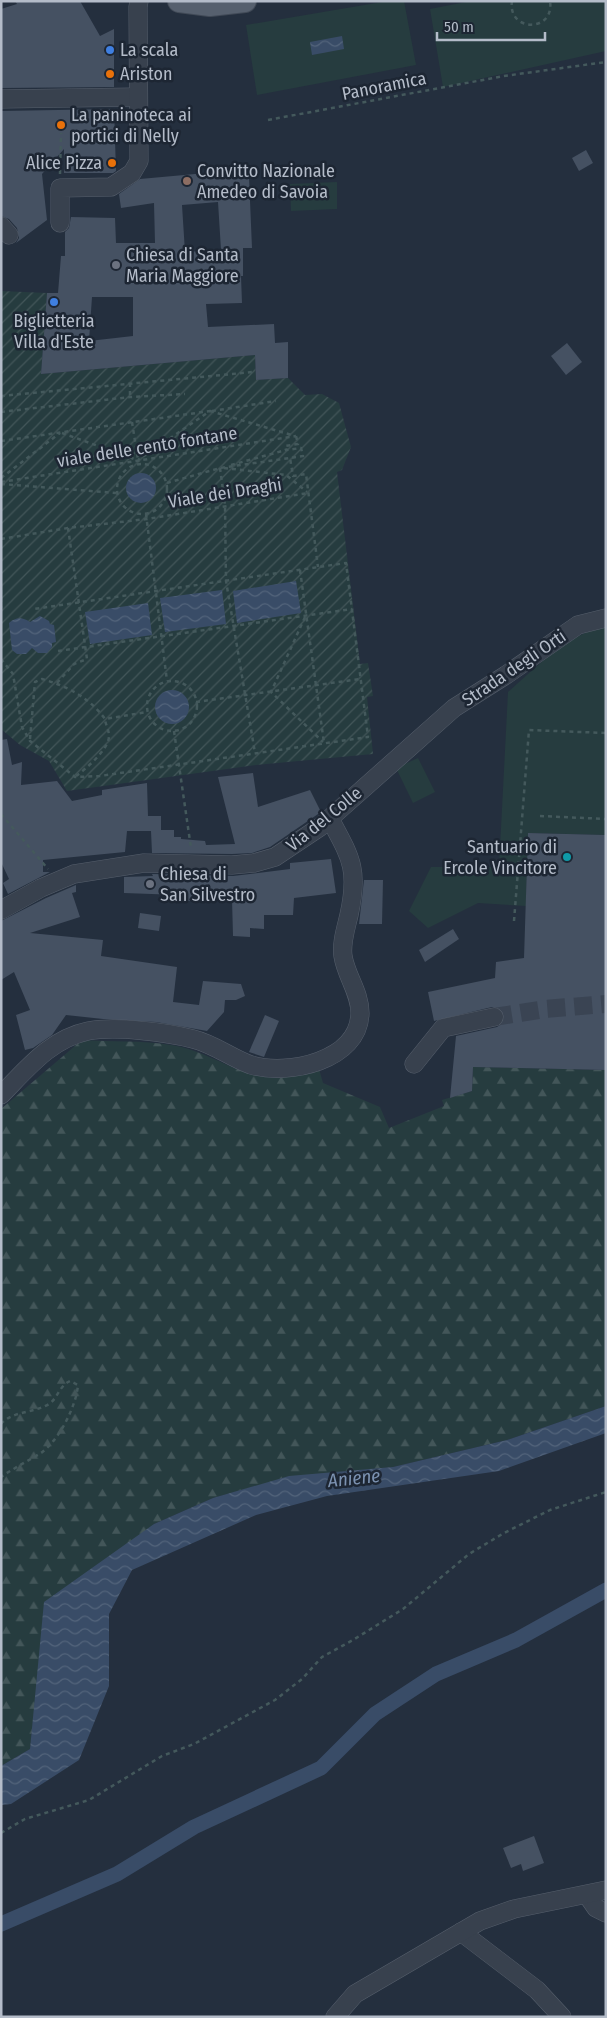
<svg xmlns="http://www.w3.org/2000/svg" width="607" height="2018" font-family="'Fira Sans Condensed',sans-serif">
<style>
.green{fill:#263c3f}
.forest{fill:url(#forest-firs)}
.garden{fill:url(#garden-furrows)}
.water{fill:url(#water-waves)}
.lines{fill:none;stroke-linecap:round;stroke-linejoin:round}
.canal{stroke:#394c67;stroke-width:15}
.building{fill:#455162;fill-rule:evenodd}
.minor-tunnel{stroke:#3a4453;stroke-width:18;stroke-dasharray:18 9;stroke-linecap:butt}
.minor-casing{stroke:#565f6c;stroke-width:19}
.major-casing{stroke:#414a57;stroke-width:24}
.path{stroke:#44595c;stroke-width:2.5;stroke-dasharray:4 4;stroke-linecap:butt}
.minor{stroke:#38414e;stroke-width:18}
.major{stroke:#56606e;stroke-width:22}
.shop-dot{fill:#3f7fe0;stroke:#1d2633;stroke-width:2}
.food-dot{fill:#e8710a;stroke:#1d2633;stroke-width:2}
.education-dot{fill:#8d6e63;stroke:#1d2633;stroke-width:2}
.worship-dot{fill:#6b7280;stroke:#1d2633;stroke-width:2}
.culture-dot{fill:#0f9aa8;stroke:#1d2633;stroke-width:2}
.labels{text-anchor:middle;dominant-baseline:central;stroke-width:5;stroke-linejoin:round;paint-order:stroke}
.poi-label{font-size:18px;fill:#b4bcc9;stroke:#1d2633;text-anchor:start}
.street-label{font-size:18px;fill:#b4bcc9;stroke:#1d2633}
.water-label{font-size:19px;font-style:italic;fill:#7c92b1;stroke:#1d2633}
</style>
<defs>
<pattern id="forest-firs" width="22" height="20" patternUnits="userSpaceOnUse" patternTransform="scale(1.25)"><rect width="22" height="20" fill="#263c3f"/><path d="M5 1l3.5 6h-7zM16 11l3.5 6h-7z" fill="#435659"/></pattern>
<pattern id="garden-furrows" width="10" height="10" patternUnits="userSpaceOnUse" patternTransform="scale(1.25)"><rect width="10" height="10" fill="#263c3f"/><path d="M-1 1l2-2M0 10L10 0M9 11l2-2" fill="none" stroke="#435659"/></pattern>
<pattern id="water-waves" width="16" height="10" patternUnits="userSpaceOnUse" patternTransform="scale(1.25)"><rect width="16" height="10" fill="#394c67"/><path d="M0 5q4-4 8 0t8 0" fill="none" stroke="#53647b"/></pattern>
</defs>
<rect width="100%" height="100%" fill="#242f3e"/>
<g class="green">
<polygon points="388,1 404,1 416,65 257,95 246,25"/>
<polygon points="471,1 606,1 606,51 443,87 430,9"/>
<polygon points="337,182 337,209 291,211 290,184"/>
<path d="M606,626V835L528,833L526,906L478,903L428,928L409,911L431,867H499L508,692C537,667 567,634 606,626Z"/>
<polygon points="418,758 435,792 413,803 396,768"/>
</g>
<path class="forest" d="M82,1040C111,1042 142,1040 171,1045C207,1050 237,1076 273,1078C289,1078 304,1073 319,1069L323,1083L380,1107L389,1128L444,1106L442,1100L472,1091L473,1067L606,1070V1406L507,1440L393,1467L289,1477L213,1498L154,1524L36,1694L30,1749L1,1766V1109Z"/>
<polygon class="garden" points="1,291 47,293 41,374 255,355 256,380 288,378 305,395 322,394 339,403 351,447 342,470 337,472 360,664 368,663 373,696 367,697 373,754 256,765 67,791 49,761 20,745 1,729"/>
<g class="water">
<polygon points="342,36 344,49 312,55 310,42"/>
<circle cx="141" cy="488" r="15"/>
<polygon points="296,581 301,613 237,623 233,591"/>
<polygon points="222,590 226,624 165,632 160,598"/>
<polygon points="148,603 152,635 90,644 85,612"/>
<path d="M40,616L49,621L50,624L54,625L56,642L52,643V647L47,653H38L32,648L26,654H17L12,650L9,623C16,617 22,617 30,622Z"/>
<circle cx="172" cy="707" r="17"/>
<polygon points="606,1406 606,1433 499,1471 327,1496 256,1515 132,1570 109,1614 109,1686 79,1760 11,1804 1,1805 1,1766 30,1749 44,1602 154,1524 213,1498 289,1476 393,1467 507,1440"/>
</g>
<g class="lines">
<polyline class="canal" points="1,1924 117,1874 194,1827 321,1768 375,1714 436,1674 516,1640 606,1590"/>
</g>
<g class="building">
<polygon points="15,1 80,1 100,36 114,29 114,87 1,88 1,9 17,4"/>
<polygon points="114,109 116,171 113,173 64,173 64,149 42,174 47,220 16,243 19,238 17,228 9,219 1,216 1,111"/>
<polygon points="586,150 593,163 579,171 572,158"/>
<path d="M217,172V178L249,177L252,248H243V276H241L242,303L206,304L208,327L274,324L275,343L288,342V378L256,380L255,355L41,374L47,293H58L61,256H65V232L69,228L71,217L115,218L116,243H155L154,203L121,208L119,194L140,179ZM218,202L221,250L185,252L182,205ZM92,297H133V336L89,341Z"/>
<polygon points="567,343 582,362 566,375 551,356"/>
<polygon points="7,739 12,765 22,762 21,785 57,781 72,801 102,795 102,790 147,783 148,816 161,816 161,830 174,830 174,837 181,837 181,839 205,841 206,845 235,844 218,777 253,773 258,807 310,790 321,812 270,847 252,853 232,854 152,853 151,831 127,831 125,852 43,860 43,872 50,872 8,894 3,883 9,879 1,862 1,740"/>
<polygon points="528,833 606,835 606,1070 473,1067 472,1091 450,1098 456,1036 497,1027 501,1024 504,1015 502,1010 492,1007 434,1021 428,992 495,978 496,962 524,958"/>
<polygon points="331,859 336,893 294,898 293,915 264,915 264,929 250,928 250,937 233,936 232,899 204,898 204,901 179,901 179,895 124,893 124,877 153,876 152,874 233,876 290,869 290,863"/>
<polygon points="364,880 383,880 382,924 359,924"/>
<polygon points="76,885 76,892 72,893 80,917 30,933 103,940 101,956 177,967 173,1002 199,1005 203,981 241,984 245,996 236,1000 225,1000 224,1012 207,1031 156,1022 103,1019 66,1015 52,1035 33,1048 25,1050 16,1015 30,1010 14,972 1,980 1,921 46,898"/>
<polygon points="140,913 161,916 159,931 138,928"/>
<polygon points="453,929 459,939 425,962 419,950"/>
<polygon points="265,1015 279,1021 264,1057 249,1052"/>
<polygon points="534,1836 544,1863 523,1871 521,1864 511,1868 503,1848"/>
</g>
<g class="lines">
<polyline class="minor-tunnel" points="494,1017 545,1009 606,1004"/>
<g class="minor-casing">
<g id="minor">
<polyline points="1,99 137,97"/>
<polyline points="60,223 60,188 111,187 132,173 139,161 138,7 139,1"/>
<polyline points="1,226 9,235"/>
<polyline points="1,910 41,888 74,874 144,863 232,865 254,863 275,857 320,827 454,708 506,675 578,625 606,618"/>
<polyline points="414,1064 443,1028 494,1017"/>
<path d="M1,1095C27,1069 50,1039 88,1031C115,1026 166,1032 193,1039C214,1044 231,1058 251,1065C288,1076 359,1061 360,1013C360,992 346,976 343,956C341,943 346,928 349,915C359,869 351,858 330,819"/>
<polyline points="587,1895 596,1908 606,1913"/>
<polyline points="461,1932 537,1990 562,2017"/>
<polyline points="335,2017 355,1994 480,1921 514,1909 606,1890"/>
</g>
</g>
<g class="major-casing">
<polyline id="major" points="179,1 210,5 245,1"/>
</g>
<g class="path">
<path d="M512,1C507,32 555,33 550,1"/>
<polyline points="268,120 504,76 606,62"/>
<polyline points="60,174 61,133"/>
<polyline points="130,383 130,397"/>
<polyline points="1,396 253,372"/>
<polyline points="210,411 295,436"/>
<polyline points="212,411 276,401"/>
<polyline points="1,412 130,397 185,394"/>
<polyline points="132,422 138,460"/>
<polyline points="62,433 137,460"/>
<polyline points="296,436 298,444 285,446 286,450 301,448 303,456 290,458 293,476 306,474 318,567"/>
<polyline points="1,441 210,411 138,460"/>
<circle cx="142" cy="489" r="25"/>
<polyline points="231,465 286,450"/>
<polyline points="220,468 225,505 226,581 255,753"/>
<polyline points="224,468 286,475 307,492"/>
<polyline points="1,478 60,433"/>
<polyline points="1,482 296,436"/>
<polyline points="167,483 220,468 290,458"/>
<polyline points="1,484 116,493"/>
<polyline points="146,514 167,681"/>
<polyline points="1,539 68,528 147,519 308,493"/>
<polyline points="300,570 324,743"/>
<polyline points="1,590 1,608"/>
<polyline points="305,617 271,692 323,742"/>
<polyline points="58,651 352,609"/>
<polyline points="1,659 13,674 22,727 30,741 75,777 100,776 368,737 346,563 34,609"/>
<circle cx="172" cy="706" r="25"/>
<polyline points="57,683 74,664 87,659 68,528"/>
<polyline points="196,702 360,679"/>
<polyline points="174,731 191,848"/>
<path d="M30,739L35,682L42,679C67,686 90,698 105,719L147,712"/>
<path d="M76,776C87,768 109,749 109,736C109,731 106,725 105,720"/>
<polyline points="1,814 48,869"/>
<polyline points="540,816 606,819"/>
<polyline points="514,921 529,730 606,733"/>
<path d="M1,1424C12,1411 34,1413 49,1404C58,1398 59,1386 70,1381L78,1385C76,1407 59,1440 41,1453C28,1461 14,1468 1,1477"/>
<polyline points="1,1833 25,1819 89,1800 162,1756 194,1744 275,1700 302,1679 322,1657 353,1640 403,1609 469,1554 504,1533 550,1510 606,1492"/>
</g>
<use href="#minor" class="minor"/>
<use href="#major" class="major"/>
</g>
<g class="shop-dot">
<circle cx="110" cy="50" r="5"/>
<circle cx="54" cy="302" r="5"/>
</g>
<g class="food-dot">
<circle cx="110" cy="74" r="5"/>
<circle cx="61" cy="125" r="5"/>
<circle cx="112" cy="163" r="5"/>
</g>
<circle class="education-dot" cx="187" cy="181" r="5"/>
<g class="worship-dot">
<circle cx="116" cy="265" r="5"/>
<circle cx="150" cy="884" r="5"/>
</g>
<circle class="culture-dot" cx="567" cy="857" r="5"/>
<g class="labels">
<g class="poi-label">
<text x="120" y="50">La scala</text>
<text x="120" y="74">Ariston</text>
<text x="71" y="115">La paninoteca ai<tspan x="71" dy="21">portici di Nelly</tspan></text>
<text x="102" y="163" text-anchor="end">Alice Pizza</text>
<text x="197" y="171">Convitto Nazionale<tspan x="197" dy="21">Amedeo di Savoia</tspan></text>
<text x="126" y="255">Chiesa di Santa<tspan x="126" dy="21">Maria Maggiore</tspan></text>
<text x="54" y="321" text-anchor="middle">Biglietteria<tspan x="54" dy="21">Villa d'Este</tspan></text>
<text x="557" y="847" text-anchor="end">Santuario di<tspan x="557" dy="21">Ercole Vincitore</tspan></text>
<text x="160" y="874">Chiesa di<tspan x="160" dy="21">San Silvestro</tspan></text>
</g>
<g class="street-label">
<text transform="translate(384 86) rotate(-11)">Panoramica</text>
<text transform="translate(147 447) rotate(-9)">viale delle cento fontane</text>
<text transform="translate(225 493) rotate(-9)">Viale dei Draghi</text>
<text transform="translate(514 668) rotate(-34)">Strada degli Orti</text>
<text transform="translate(324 819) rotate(-39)">Via del Colle</text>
</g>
<g class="water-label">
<text transform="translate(354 1478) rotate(-6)">Aniene</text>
</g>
</g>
<rect width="607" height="2018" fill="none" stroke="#b4bcc9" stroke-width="5"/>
<path d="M437 32v8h108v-8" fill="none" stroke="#b4bcc9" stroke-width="2.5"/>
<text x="444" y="32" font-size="15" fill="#b4bcc9" stroke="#1d2633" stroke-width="4" paint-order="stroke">50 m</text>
</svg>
